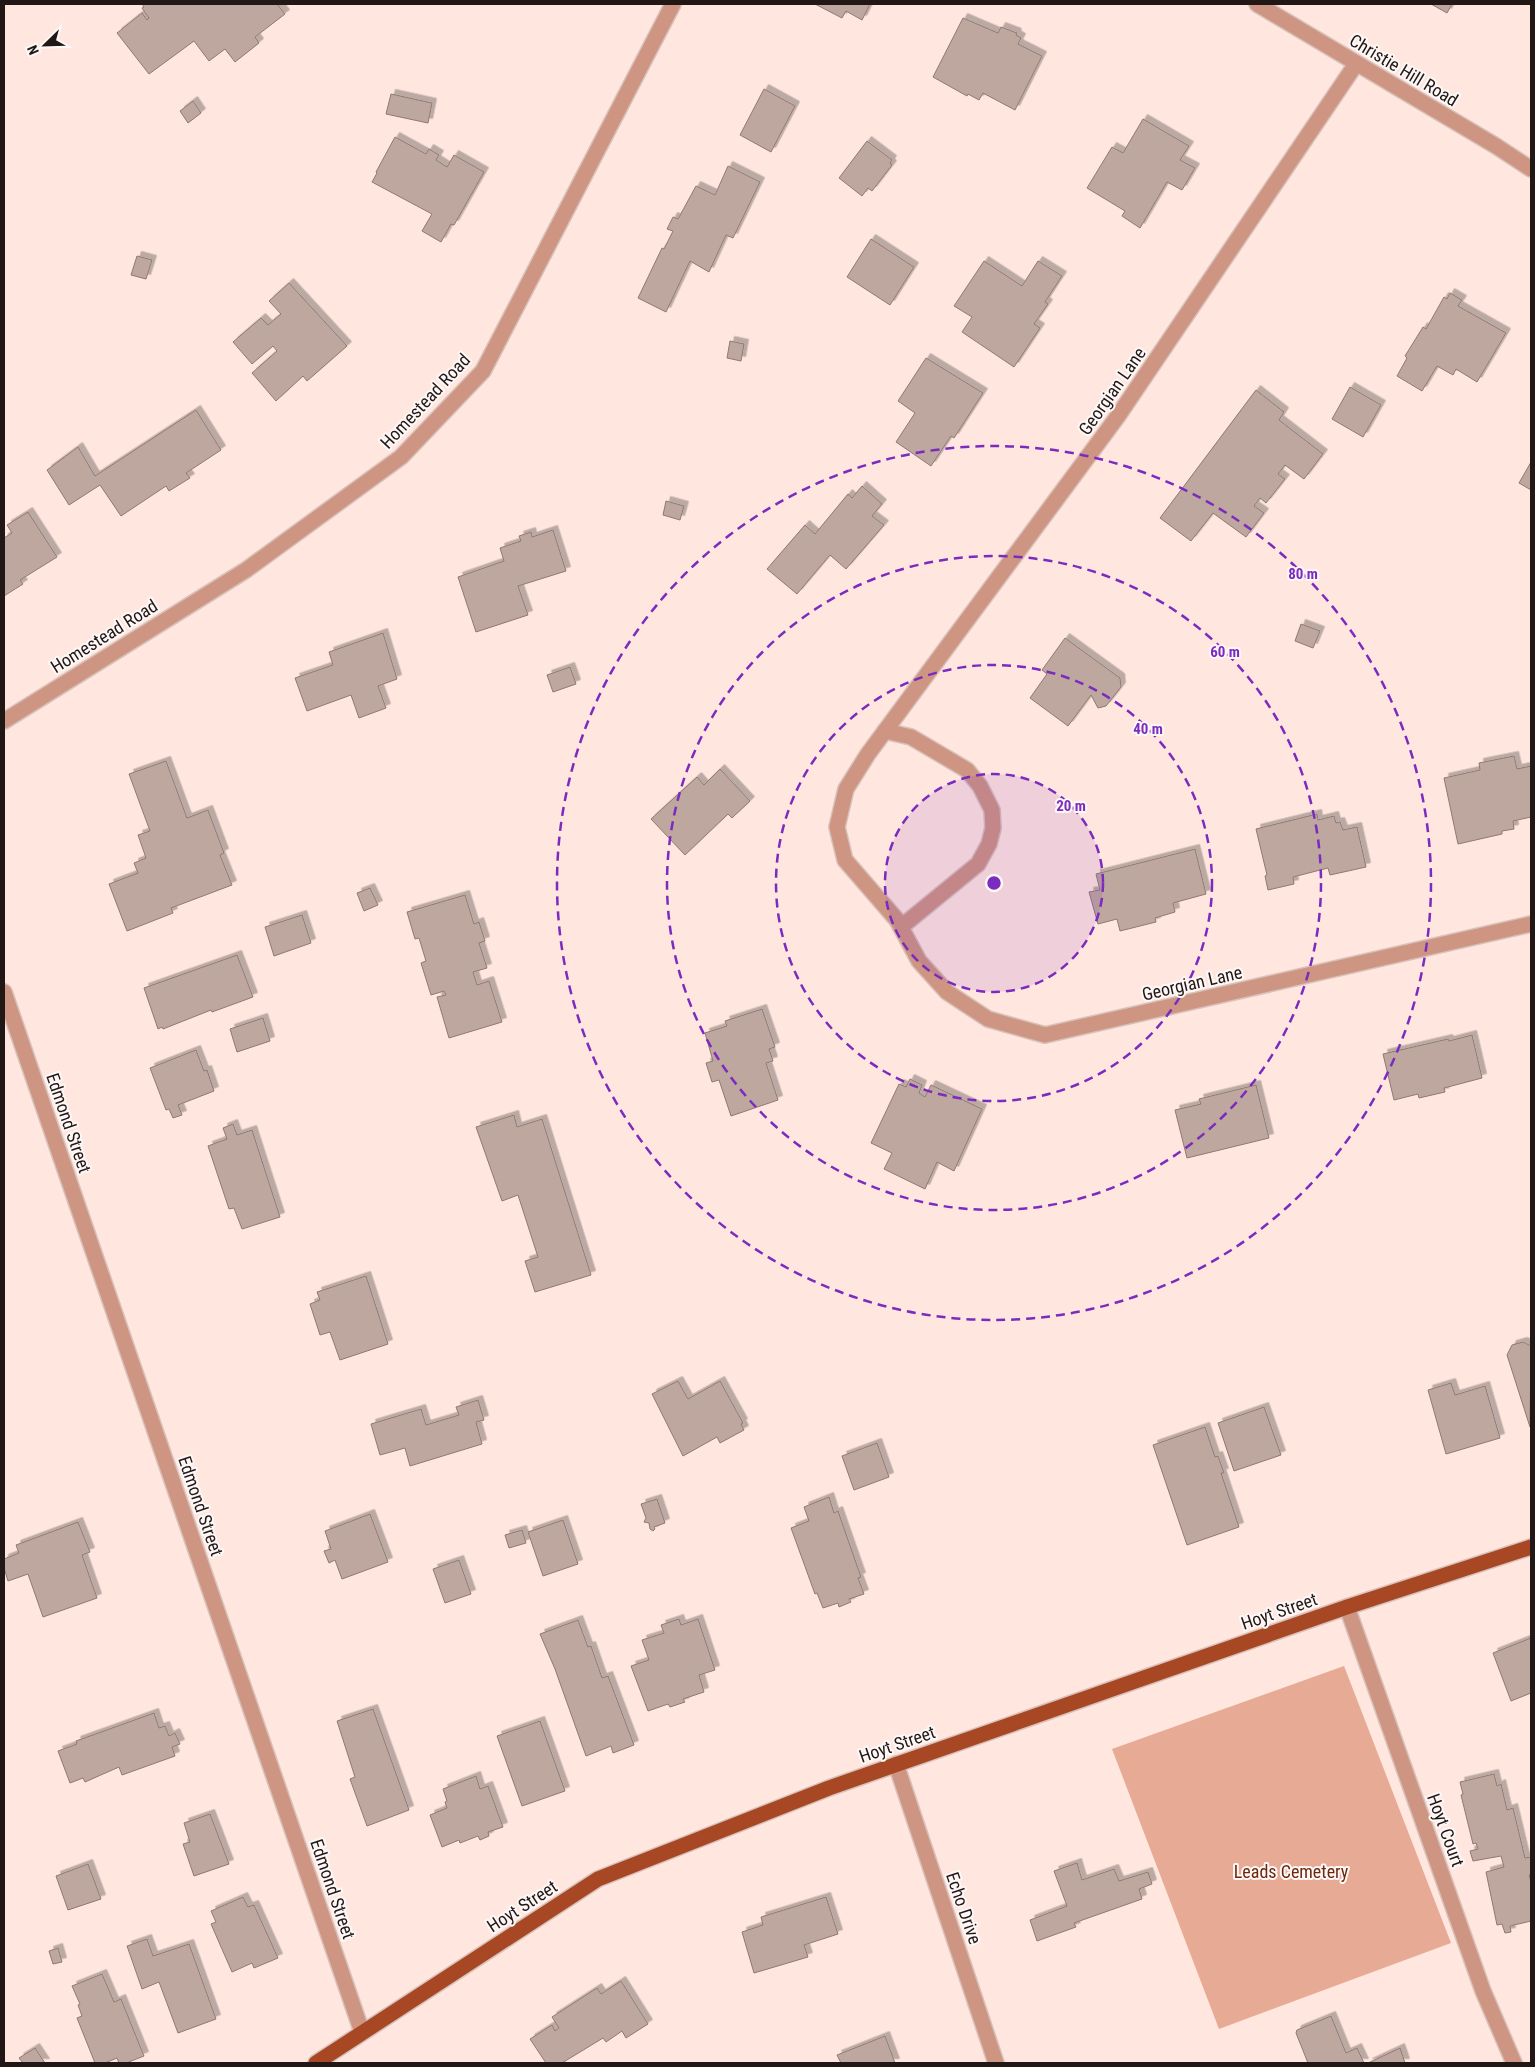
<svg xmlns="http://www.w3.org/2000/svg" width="1535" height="2067" font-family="'Roboto Condensed',sans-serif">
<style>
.green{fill:#e7aa95}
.building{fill:#bea79f;stroke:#8f7972;filter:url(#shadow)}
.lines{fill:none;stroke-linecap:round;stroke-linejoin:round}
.minor-casing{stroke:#d7c1ba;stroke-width:18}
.primary-casing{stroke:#d7c1ba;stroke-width:18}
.minor{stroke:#cd9582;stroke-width:15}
.primary{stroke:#a84723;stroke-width:15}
.ring{fill:none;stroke:#7b2cbf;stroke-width:2.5;stroke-dasharray:9 6}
.labels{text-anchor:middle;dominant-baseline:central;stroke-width:4;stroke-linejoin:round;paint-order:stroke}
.street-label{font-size:18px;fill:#211815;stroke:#fdf8f7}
.park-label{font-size:18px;fill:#6c270c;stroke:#fdf8f7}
.centre{fill:#7b2cbf;stroke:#fdf8f7;stroke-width:2.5}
.ring-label{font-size:15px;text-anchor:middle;font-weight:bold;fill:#7b2cbf;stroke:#fdf8f7;stroke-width:4;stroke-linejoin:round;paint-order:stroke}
</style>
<defs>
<filter id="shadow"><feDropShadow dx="4.5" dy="-4.5" stdDeviation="0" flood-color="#0004"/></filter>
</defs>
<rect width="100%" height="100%" fill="#ffe6de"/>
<polygon class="green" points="1344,1666 1451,1943 1219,2029 1112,1749"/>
<g class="building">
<polygon points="142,4 277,4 285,14 255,37 259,43 235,62 225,49 209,61 194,41 149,74 117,33 142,13 147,20 149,18 142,8 144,7"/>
<polygon points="815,4 870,4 862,20 846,11 842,18"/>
<polygon points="1431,4 1452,4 1447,13"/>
<polygon points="963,18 998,33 1001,27 1017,33 1016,35 1021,38 1018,44 1042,56 1015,110 983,93 979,100 968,94 967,96 933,77"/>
<polygon points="764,89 795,106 771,152 740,135"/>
<polygon points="391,94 432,103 428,123 386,114"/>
<polygon points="193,101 201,113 188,123 180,111"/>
<polygon points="1143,119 1189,146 1180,160 1195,168 1182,190 1167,182 1140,228 1122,216 1125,211 1087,188 1112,147 1123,153"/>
<polygon points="395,137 426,154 429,149 439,155 436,160 447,167 454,155 484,172 454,225 451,224 441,242 422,231 432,214 372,182 377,173 376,172"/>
<polygon points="867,141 892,160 890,163 892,165 872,191 868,188 862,196 839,178"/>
<polygon points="728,166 760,182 733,238 726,235 709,272 690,261 666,312 638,298 662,248 664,249 673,231 667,229 673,217 678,219 696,186 715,195"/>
<polygon points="871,239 914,267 890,305 847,277"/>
<polygon points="137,256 152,260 146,279 131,275"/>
<polygon points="984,261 1022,286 1038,261 1062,276 1045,302 1048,304 1034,324 1040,328 1014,367 962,332 972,317 954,306"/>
<polygon points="289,283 347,346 307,381 303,376 276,401 252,373 277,351 273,346 252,364 233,342 261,318 268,325 281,314 269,301"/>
<polygon points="1450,293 1462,300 1458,306 1506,333 1477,382 1456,369 1453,375 1437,366 1422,391 1397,376 1407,358 1405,356 1423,327 1426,329 1444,297 1447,299"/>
<polygon points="730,341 744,344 741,361 727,358"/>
<polygon points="926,358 983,393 954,438 951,436 931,466 896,442 915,413 898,401"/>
<polygon points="1350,387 1381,405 1363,437 1332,419"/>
<polygon points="1256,390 1284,412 1279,420 1323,454 1304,479 1285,465 1278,474 1285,479 1266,503 1260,498 1254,506 1264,513 1246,537 1213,513 1191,541 1160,518"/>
<polygon points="196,410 221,450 186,473 190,478 169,491 166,486 121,516 100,485 69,505 47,470 78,447 95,476"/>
<polygon points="1531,462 1531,490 1519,483"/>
<polygon points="862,486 882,504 872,516 884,525 846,569 830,555 797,594 767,569 805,525 815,534 848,494 852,498"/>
<polygon points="666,501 684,506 680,520 663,515"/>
<polygon points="28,512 57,557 20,580 23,584 4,596 4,538 12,533 7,525"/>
<polygon points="553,530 566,571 518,586 528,615 476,632 458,577 504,561 500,548 521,541 519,536 531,532 532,537"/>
<polygon points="1301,624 1320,631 1313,648 1295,641"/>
<polygon points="383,633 397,679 378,686 386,708 359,718 351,695 307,711 295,678 333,665 329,652"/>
<polygon points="1065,638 1120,678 1121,687 1106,706 1098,708 1091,695 1068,726 1030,698 1047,674 1042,670"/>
<polygon points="570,667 576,684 553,692 547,675"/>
<polygon points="1514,756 1517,769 1531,766 1531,817 1513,821 1514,829 1502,831 1502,834 1458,844 1444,778 1480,770 1479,763"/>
<polygon points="166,761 187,818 208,810 224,853 220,855 232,885 171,908 173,913 127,931 109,884 138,873 134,863 146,858 138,835 150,831 129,774"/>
<polygon points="720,769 750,801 732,818 728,814 685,855 651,819 697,777 704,785"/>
<polygon points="1317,814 1318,820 1334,816 1336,823 1340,822 1343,830 1357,827 1366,867 1330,875 1328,868 1293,877 1294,884 1268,890 1265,876 1267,875 1256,829"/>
<polygon points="1195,849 1206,894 1173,903 1175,912 1155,918 1156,922 1120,931 1117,919 1098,924 1089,892 1100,890 1096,874"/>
<polygon points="370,888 378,905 364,911 357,893"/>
<polygon points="465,895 474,924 479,922 485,941 479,943 487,968 473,972 477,985 489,981 502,1022 449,1038 437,997 446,995 444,991 431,995 421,963 426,961 419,938 415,939 407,912"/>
<polygon points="302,915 311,943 274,956 265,927"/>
<polygon points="237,955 253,997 212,1012 211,1010 163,1029 162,1027 158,1029 144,988"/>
<polygon points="762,1009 775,1047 769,1049 773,1061 766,1063 778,1100 731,1116 719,1080 712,1082 706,1063 713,1061 705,1033 727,1026 725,1021"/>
<polygon points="263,1018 270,1041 237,1052 230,1029"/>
<polygon points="1472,1035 1482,1078 1444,1088 1445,1092 1419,1098 1418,1094 1394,1100 1383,1054 1448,1039 1449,1041"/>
<polygon points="196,1050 204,1071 207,1070 214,1091 178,1105 182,1115 173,1118 169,1109 166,1110 150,1068"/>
<polygon points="910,1079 922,1085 919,1093 925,1097 931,1085 982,1109 954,1171 937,1162 925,1189 884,1169 892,1153 871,1143 899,1084 906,1087"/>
<polygon points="1256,1085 1269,1138 1187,1158 1175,1110 1201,1104 1199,1099"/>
<polygon points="514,1115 517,1127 542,1119 591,1275 535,1292 525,1261 538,1257 518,1195 502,1201 476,1127"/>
<polygon points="233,1124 237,1135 252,1130 280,1217 242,1229 234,1208 229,1209 208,1146 227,1139 223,1128"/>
<polygon points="366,1276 388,1344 340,1360 330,1332 320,1335 310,1304 320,1300 317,1292"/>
<polygon points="1523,1342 1531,1346 1530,1427 1507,1355 1512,1345"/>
<polygon points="678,1381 688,1399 720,1381 743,1423 741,1424 744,1430 720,1443 717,1437 683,1456 652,1394"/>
<polygon points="1451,1383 1455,1395 1485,1386 1500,1438 1446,1454 1428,1390"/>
<polygon points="478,1400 484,1420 476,1422 482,1444 410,1466 405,1448 380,1455 371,1424 421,1409 426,1425 459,1415 456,1407"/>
<polygon points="1264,1407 1281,1455 1234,1471 1218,1423"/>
<polygon points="1205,1427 1215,1457 1218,1456 1224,1473 1221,1473 1239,1527 1187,1545 1153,1445"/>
<polygon points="877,1443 889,1477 854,1490 842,1456"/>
<polygon points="829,1497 834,1513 838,1511 861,1577 858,1578 864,1594 849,1599 851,1602 839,1607 838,1603 823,1608 817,1593 815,1594 791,1528 809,1521 804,1507"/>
<polygon points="657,1499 665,1523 654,1527 655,1529 653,1531 650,1529 649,1523 644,1522 646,1518 641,1504"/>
<polygon points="370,1514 388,1562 342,1579 335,1560 329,1563 324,1551 331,1549 325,1531"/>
<polygon points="563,1520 578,1564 543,1576 528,1532"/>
<polygon points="78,1522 90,1552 82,1555 97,1598 43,1617 28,1574 8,1581 4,1568 4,1559 19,1553 16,1545"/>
<polygon points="522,1530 526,1543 509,1548 505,1535"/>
<polygon points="459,1560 471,1594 445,1603 433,1569"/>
<polygon points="679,1619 681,1625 698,1619 715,1670 699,1675 704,1692 683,1699 685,1702 670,1707 668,1704 648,1711 631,1666 649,1660 642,1640 664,1633 661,1625"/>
<polygon points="578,1620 588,1647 591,1646 602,1678 608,1676 634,1745 613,1753 611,1746 586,1756 555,1669 540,1634"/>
<polygon points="1531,1638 1531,1693 1511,1701 1493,1653"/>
<polygon points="373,1709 409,1810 367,1826 350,1779 355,1777 337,1721"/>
<polygon points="154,1713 159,1728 165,1726 169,1736 175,1733 180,1744 172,1747 175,1756 122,1775 119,1767 85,1782 83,1778 70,1783 58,1751 77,1744 76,1741"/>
<polygon points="540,1721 565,1791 522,1806 497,1736"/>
<polygon points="1494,1774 1497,1786 1501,1784 1507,1810 1513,1808 1525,1858 1531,1857 1531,1875 1529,1875 1531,1882 1531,1921 1510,1926 1511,1932 1505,1933 1502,1924 1497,1925 1486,1872 1504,1867 1501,1856 1473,1861 1470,1851 1478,1849 1476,1843 1473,1844 1461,1795 1463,1794 1460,1782"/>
<polygon points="476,1776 480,1789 488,1786 503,1827 488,1832 489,1836 480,1840 478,1836 460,1843 459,1840 442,1847 430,1815 447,1808 445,1802 447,1801 443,1789"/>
<polygon points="210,1814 229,1864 194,1876 183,1844 190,1842 184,1823"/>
<polygon points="1077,1863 1082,1880 1114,1869 1119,1881 1148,1872 1152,1884 1139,1889 1142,1899 1074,1923 1076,1927 1037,1941 1030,1920 1067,1906 1054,1871"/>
<polygon points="88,1864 101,1899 68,1910 56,1876"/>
<polygon points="243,1897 248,1907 254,1905 278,1958 254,1968 252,1963 232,1972 211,1924 216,1922 211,1911"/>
<polygon points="826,1897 838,1934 804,1945 808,1957 754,1973 742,1932 763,1925 761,1917"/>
<polygon points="147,1939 153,1956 189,1944 216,2019 178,2033 159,1982 142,1989 127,1946"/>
<polygon points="58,1948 62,1962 53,1964 49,1951"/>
<polygon points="102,1974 114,2002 121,1999 144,2056 126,2063 119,2063 117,2058 105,2063 95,2063 77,2018 82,2016 78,2005 80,2004 72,1986"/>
<polygon points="621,1981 648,2024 626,2038 622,2031 606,2042 603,2038 562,2063 546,2063 530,2039 552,2025 555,2031 559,2028 552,2017 597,1988 601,1994"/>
<polygon points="1331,2016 1346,2053 1357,2048 1364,2063 1308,2063 1296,2033 1297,2030"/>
<polygon points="885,2036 895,2063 841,2063 837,2055"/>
<polygon points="35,2048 45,2063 23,2063 19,2058"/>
<polygon points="1400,2048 1405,2063 1368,2063"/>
</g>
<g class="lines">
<g class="minor-casing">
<g id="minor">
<polyline points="1257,4 1496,146 1531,169"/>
<polyline points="1356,64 1118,416 868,754 846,789 837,827 845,860 897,920 919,961 947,992 988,1019 1045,1035 1531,924"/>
<polyline points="4,721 246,570 401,457 483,371 673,4"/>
<polyline points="885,731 911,737 967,770 980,786 992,810 993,828 989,844 978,864 901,927"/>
<polyline points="4,992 362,2032"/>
<polyline points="1347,1607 1483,1991 1514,2063"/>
<polyline points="896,1764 996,2063"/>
</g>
</g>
<g class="primary-casing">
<polyline id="primary" points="316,2063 598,1879 829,1788 1347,1607 1531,1547"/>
</g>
<use href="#minor" class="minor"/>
<use href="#primary" class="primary"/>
</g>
<circle cx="994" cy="883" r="109" fill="#7b2cbf" fill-opacity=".12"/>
<g class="ring">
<circle cx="994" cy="883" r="109"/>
<circle cx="994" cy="883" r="218"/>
<circle cx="994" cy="883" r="327"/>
<circle cx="994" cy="883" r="437"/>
</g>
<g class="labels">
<g class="street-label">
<text transform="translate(1404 70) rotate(31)">Christie Hill Road</text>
<text transform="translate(1112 391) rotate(-55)">Georgian Lane</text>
<text transform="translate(425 401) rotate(-47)">Homestead Road</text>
<text transform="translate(104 636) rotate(-32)">Homestead Road</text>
<text transform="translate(1192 983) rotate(-13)">Georgian Lane</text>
<text transform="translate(69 1123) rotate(71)">Edmond Street</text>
<text transform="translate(201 1506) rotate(71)">Edmond Street</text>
<text transform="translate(1279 1611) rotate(-19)">Hoyt Street</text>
<text transform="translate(897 1744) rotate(-19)">Hoyt Street</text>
<text transform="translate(1446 1830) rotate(70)">Hoyt Court</text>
<text transform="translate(333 1889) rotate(71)">Edmond Street</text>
<text transform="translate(522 1906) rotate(-33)">Hoyt Street</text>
<text transform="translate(964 1908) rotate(71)">Echo Drive</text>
</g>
<g class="park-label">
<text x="1291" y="1871">Leads Cemetery</text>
</g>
</g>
<circle cx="994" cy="883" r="8" class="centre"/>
<g class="ring-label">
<text x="1303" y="579">80 m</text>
<text x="1225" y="657">60 m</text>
<text x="1148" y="734">40 m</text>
<text x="1071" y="811">20 m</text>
</g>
<rect width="1535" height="2067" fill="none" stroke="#211815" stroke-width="10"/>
<g transform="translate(45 45) rotate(247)" stroke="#fdf8f7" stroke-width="4" paint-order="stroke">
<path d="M0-4L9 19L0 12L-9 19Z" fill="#211815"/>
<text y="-8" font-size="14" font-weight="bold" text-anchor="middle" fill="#211815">N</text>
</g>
</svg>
